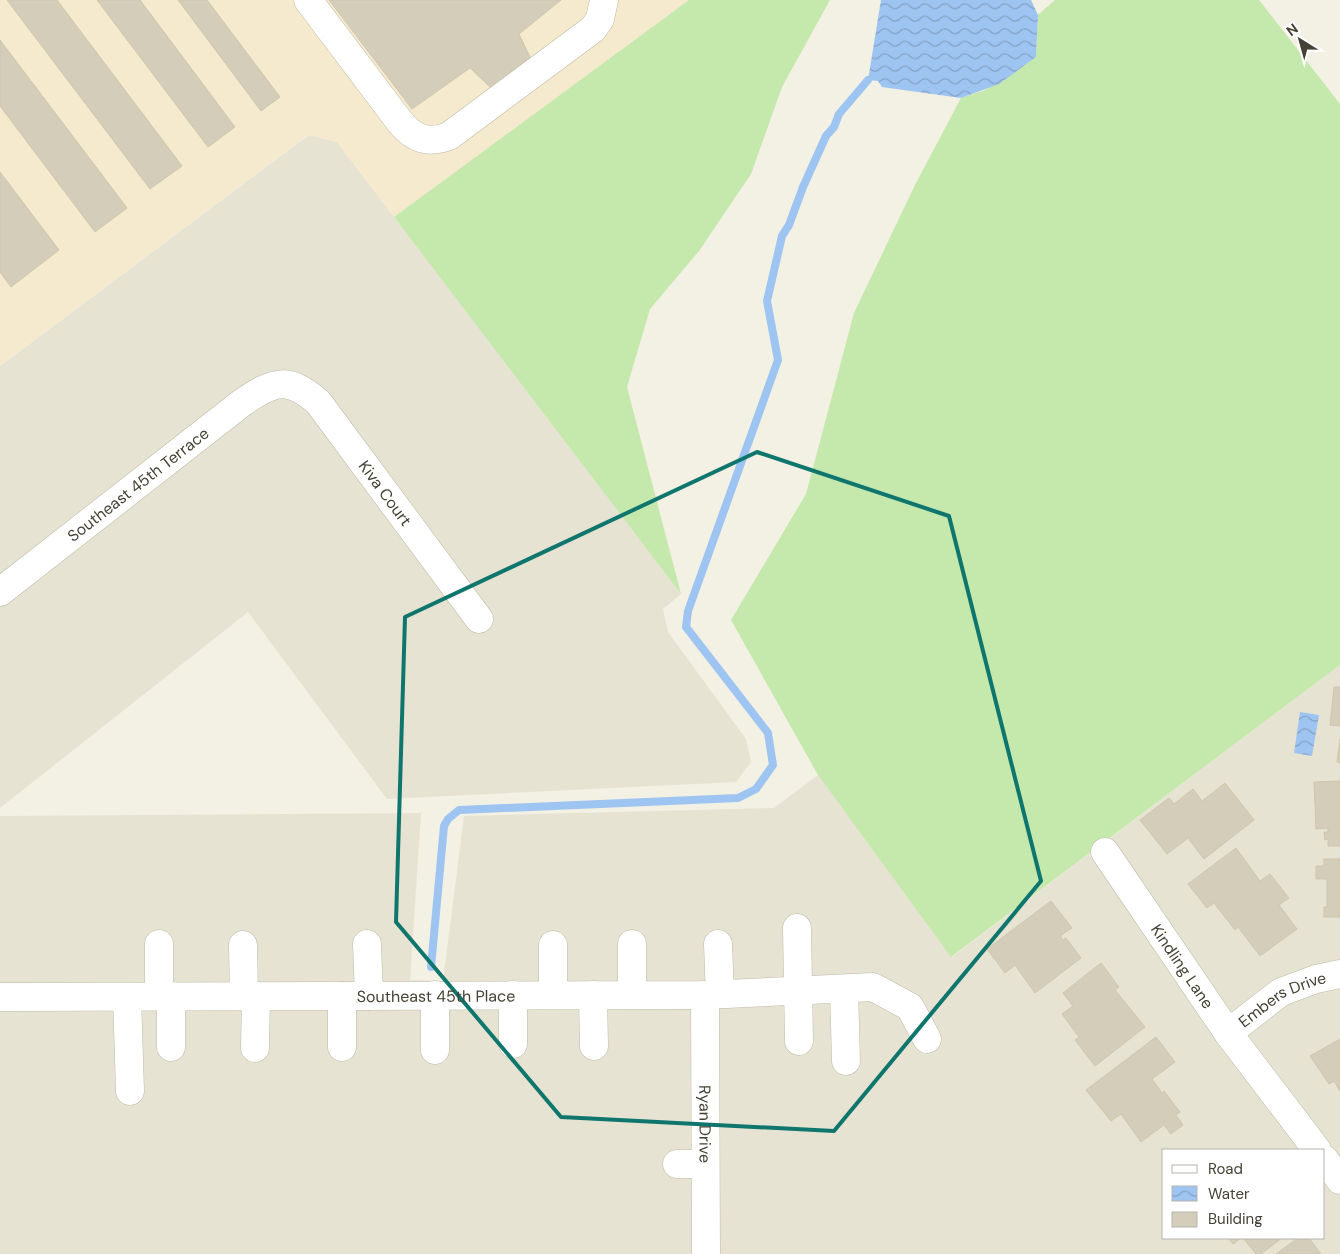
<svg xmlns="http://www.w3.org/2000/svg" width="1340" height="1254" font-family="'DM Sans',sans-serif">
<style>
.residential{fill:#e7e3d2;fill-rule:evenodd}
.commercial{fill:#f6eace}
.grass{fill:#c5e8ac}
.water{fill:url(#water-waves)}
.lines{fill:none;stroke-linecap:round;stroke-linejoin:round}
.stream{stroke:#9ec5f2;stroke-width:8}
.building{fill:#d4cdba;stroke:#cfc6ad}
.minor-casing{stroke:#beb9a7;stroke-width:29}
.minor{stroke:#fff;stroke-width:28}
.marked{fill:none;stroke:#0f766e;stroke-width:4;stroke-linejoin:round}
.labels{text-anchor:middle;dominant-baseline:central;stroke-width:4;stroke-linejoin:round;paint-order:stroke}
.street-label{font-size:16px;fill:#454134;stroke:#fff}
</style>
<defs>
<pattern id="water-waves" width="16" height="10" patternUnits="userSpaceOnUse" patternTransform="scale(1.25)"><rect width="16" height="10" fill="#9ec5f2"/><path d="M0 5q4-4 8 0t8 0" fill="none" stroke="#83a2c5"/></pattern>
</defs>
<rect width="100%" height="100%" fill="#f3f0e4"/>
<g class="residential">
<polygon points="309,135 337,142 681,594 663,609 668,632 746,739 751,762 736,782 387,799 248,612 0,808 0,366"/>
<path d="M1340,665V1254H0V816L421,813L410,980L443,981L464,816L774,808L818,775L952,957ZM1164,1150H1324V1238H1164Z"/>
</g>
<polygon class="commercial" points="0,0 689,0 394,217 337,142 308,135 0,366"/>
<g class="grass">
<polygon points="689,0 830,0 782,87 751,174 699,251 650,309 627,387 681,594 394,217"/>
<polygon points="1055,0 1259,0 1340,104 1340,665 951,957 818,775 731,620 806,494 854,313 915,185 961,98 985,90 1036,57 1038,15"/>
</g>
<g class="water">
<polygon points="881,0 1031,0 1038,15 1036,57 999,84 961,98 882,87 878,81 868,80"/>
<polygon points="1300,712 1319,715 1312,756 1294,753"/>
</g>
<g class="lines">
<polyline class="stream" points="431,967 444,826 448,819 459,810 738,798 756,789 773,765 768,733 686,627 688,611 778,360 767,301 782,236 789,225 803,187 826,136 834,127 839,114 868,80"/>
</g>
<g class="building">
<polygon points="7,0 57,0 182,166 150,189"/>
<polygon points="97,0 140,0 235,127 208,147"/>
<polygon points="178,0 207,0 280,97 261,111"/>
<polygon points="329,0 561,0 519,34 530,57 491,88 470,68 412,109"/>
<polygon points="0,40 127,208 95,232 0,106"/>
<polygon points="0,172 59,250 11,287 0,272"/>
<polygon points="1334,687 1340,687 1340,726 1330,725"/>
<polygon points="1340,739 1340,763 1337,762"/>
<polygon points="1340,781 1340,846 1328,846 1328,839 1325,840 1324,832 1328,832 1328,828 1316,829 1314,782"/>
<polygon points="1225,783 1254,820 1204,859 1188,838 1167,854 1140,820 1169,798 1174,804 1193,789 1202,801"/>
<polygon points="1236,848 1260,881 1270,874 1289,898 1279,905 1297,929 1260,956 1238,927 1235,930 1214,903 1207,908 1188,884"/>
<polygon points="1324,859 1340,859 1340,917 1324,917 1324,907 1327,907 1327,879 1316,879 1316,866 1324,866"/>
<polygon points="1051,901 1072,928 1060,936 1063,940 1066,938 1081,958 1035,993 1015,965 1005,973 987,949"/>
<polygon points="1101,963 1119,987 1115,990 1145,1027 1095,1066 1075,1040 1079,1037 1062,1014 1073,1006 1063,993"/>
<polygon points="1156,1037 1175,1062 1152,1079 1162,1093 1164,1091 1180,1112 1176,1115 1183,1125 1171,1134 1164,1125 1141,1142 1121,1114 1111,1121 1086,1090"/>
<polygon points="1340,1039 1340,1091 1334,1081 1329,1084 1310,1056"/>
<polygon points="1228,1238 1241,1238 1233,1244"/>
<polygon points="1243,1238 1282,1238 1261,1254 1256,1254"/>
<polygon points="1298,1238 1309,1238 1321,1254 1276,1254"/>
</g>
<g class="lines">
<g class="minor-casing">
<g id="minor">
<path d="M308,0L400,122C414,139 428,144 449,136L593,29L600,19L604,0"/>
<path id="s1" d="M0,592L243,402C274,381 288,376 318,402L479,619"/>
<path id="s2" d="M1105,852L1228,1033L1317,1150"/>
<polyline points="797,928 799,1041"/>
<polyline points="159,944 159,996"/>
<polyline points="367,944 369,996"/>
<polyline points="632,944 632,995"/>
<polyline points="718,944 720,994"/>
<polyline points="243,945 244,996"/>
<polyline points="844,989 846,1061"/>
<polyline points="435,995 435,1050"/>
<polyline points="513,995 513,1044"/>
<polyline points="553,995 553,945"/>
<polyline points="593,995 594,1046"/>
<path id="s3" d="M705,995L706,1254"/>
<polyline points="171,996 171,1047"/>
<polyline points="342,996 342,1047"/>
<path id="s4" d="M0,997L705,995L873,987L910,1007L927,1039"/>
<polyline points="127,997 130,1091"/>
<path id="s5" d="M1228,1033L1281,992L1316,979L1340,974"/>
<polyline points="255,1048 256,996"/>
<polyline points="1324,1159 1340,1180"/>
<polyline points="677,1164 705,1164"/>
</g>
</g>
<use href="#minor" class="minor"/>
</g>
<path class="marked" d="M757,452L949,516L1041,881L834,1131L561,1117L396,922L405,617Z"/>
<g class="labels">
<g class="street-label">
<text stroke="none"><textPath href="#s1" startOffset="175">Southeast 45th Terrace</textPath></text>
<text stroke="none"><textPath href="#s1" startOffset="506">Kiva Court</textPath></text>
<text stroke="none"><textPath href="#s2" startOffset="138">Kindling Lane</textPath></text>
<text stroke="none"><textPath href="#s4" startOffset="436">Southeast 45th Place</textPath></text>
<text stroke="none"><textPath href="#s5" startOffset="65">Embers Drive</textPath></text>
<text stroke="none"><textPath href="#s3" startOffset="129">Ryan Drive</textPath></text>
</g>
</g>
<rect x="1162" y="1149" width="162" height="90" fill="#ffffff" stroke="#b5b3ae"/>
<rect x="1172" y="1165" width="25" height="8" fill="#ffffff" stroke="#b5b3ae"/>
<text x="1208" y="1174" font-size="15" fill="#454134">Road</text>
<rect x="1172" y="1186" width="25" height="15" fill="url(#water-waves)" stroke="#b5b3ae"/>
<text x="1208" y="1199" font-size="15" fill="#454134">Water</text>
<rect x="1172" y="1212" width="25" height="15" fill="#d4cdba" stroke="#b5b3ae"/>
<text x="1208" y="1224" font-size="15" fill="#454134">Building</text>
<g transform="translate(1300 40) rotate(323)" stroke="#ffffff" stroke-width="4" paint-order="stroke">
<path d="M0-4L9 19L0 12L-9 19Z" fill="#454134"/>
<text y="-8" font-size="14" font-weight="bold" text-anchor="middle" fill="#454134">N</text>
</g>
</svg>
